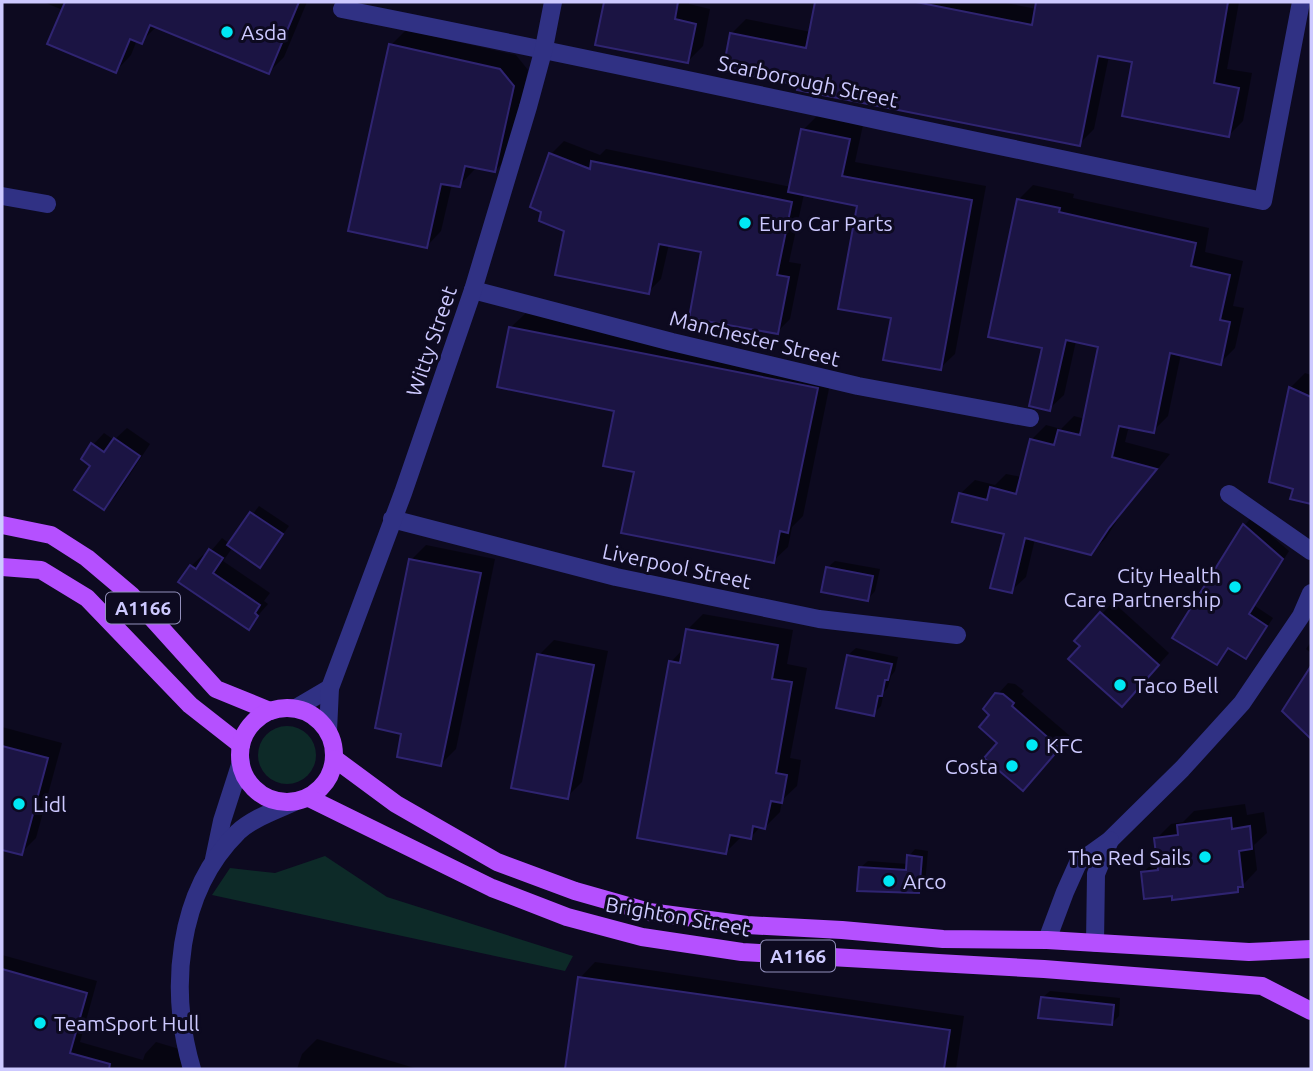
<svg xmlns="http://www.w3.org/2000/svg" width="1313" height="1071" font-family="Ubuntu,sans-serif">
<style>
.green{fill:#0d2a28}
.shadow{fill:#0007}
.building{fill:#1b1443;stroke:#2f2471;stroke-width:2}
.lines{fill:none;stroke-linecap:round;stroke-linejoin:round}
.minor{stroke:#303184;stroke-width:18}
.major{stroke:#b550ff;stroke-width:18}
.poi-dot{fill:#00e8f4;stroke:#0d0a20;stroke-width:2.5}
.labels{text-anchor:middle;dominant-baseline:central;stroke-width:6;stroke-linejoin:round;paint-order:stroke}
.shield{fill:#0d0a20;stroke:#9390bc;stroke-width:2}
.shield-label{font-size:19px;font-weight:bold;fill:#cdc9ff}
.poi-label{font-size:21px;fill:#cdc9ff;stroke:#0d0a20;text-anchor:start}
.street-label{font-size:21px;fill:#cdc9ff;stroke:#0d0a20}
</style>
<rect width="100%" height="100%" fill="#0d0a20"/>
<g class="green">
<circle cx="287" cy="755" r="29"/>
<polygon points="325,856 387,897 573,956 565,971 212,895 230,868 275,873"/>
</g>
<g class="shadow">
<polygon points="43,2 307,2 284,57 269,72 157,26 141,42 137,40 131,55 116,71 63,10"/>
<polygon points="606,2 689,2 689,4 710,9 703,46 688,61 597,44"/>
<polygon points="817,2 1001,2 1037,9 1038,2 1239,2 1227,69 1252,73 1243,121 1229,135 1134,60 1109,56 1094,129 1079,144 725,69 732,33 746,19 811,32"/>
<polygon points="406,30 516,55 528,70 510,155 495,171 475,166 474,170 459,186 452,184 441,231 426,247 391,45"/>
<polygon points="818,115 863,125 855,162 986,186 955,354 940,368 893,317 859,205 804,194 789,262 801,264 790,319 777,332 703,251 669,244 661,279 648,292 566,230 551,154 564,141 600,155 606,149 791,187 803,130"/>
<polygon points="1033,185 1074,194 1073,198 1209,228 1205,252 1243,261 1233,306 1244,308 1235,348 1220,363 1181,354 1168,416 1153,431 1129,426 1125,442 1170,454 1123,511 1106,538 1091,553 1035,539 1026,577 1011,591 1006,533 960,494 975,480 995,485 1006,474 1022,477 1031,440 1046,425 1061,429 1074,416 1085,419 1100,346 1076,341 1064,395 1049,409 1044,347 1018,200"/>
<polygon points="526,313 832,374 803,516 792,527 788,547 773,561 636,471 616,409 511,327"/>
<polygon points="1305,373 1311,375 1311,502 1292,498 1295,488 1290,388"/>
<polygon points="127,428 150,444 115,497 103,508 93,465 93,445 104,433 114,440"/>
<polygon points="259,506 289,526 260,566 233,547 223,561 270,593 264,601 268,604 248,627 191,566 203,555 206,557 222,538 230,544"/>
<polygon points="1251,518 1289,551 1255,606 1273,618 1253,649 1246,657 1230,647 1216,663 1244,526"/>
<polygon points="426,545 495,559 456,749 441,764 403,733 411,560"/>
<polygon points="835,561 880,569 875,591 868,599 827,568"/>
<polygon points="1113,602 1169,653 1133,694 1077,641"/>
<polygon points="703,614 793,630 787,664 807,668 790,758 801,760 797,786 782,800 780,812 765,827 761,826 751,837 741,837 726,852 671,662 684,648 688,629"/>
<polygon points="554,640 608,651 582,782 567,797 539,655"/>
<polygon points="1311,642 1311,653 1306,649"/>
<polygon points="856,648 898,657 895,671 891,676 888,687 884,692 881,706 873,714 848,655"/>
<polygon points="1008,683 1015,684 1024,691 1021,694 1070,736 1034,777 999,743 992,715 997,695"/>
<polygon points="2,727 62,743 36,838 21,853 2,848"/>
<polygon points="1245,804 1247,815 1264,812 1267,833 1254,845 1257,870 1238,890 1173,894 1143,873 1158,857 1156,839 1171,824 1183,822 1194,811"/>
<polygon points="915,849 928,851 925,884 918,891 861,867 868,861 908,864 909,856"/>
<polygon points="2,955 97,981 80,1042 143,1060 145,1054 156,1042 186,1051 181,1069 2,1069"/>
<polygon points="595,962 964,1016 956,1069 566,1069 580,978"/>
<polygon points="1050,991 1120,998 1119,1016 1111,1024 1042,998"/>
<polygon points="317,1039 418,1069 297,1069 302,1054"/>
</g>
<g class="building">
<polygon points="65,2 299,2 269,74 150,25 142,44 130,39 116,73 47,44"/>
<polygon points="604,2 678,2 675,19 696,24 688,63 595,45"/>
<polygon points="815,2 916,2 1032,25 1036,2 1228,2 1214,83 1239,88 1229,137 1122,116 1132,62 1098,56 1080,146 797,90 798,85 723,70 730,33 806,48"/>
<polygon points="389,44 500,69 514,86 495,172 465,166 460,187 441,184 427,248 348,231"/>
<polygon points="801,129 850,139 842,176 972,200 941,370 883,360 891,318 838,309 857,206 788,192"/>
<polygon points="549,153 590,169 591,161 792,202 777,275 789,277 778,334 689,318 701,252 659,244 649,294 555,275 564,231 539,221 541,212 530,207"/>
<polygon points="1017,199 1060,208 1059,212 1196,243 1191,266 1230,275 1220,320 1230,322 1221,365 1170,353 1154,433 1119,426 1112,457 1157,469 1109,528 1091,555 1025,538 1012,593 990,588 1004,534 952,522 959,493 987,500 990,487 1016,494 1030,439 1054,445 1058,430 1080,435 1098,347 1066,340 1050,411 1029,406 1042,348 988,337"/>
<polygon points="509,327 818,388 788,533 780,531 774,563 621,533 634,472 603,466 614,411 497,387"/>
<polygon points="1289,387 1311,397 1311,504 1290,499 1293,489 1269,482"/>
<polygon points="114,438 140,456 104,510 74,490 90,466 81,459 91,443 104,452"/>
<polygon points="250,512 283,534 260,568 227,545"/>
<polygon points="1243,524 1283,559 1249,614 1267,626 1246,659 1228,648 1217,665 1172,638"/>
<polygon points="209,549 223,558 213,573 260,605 255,613 258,616 249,630 178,582 190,565 196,569"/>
<polygon points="409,559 481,573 441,766 397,757 401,734 375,728"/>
<polygon points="826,567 873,576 868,601 821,592"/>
<polygon points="1100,612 1159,665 1122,707 1068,659 1080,646 1074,641"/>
<polygon points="686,629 778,645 772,679 792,682 776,773 787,775 782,803 771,801 765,829 753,826 751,839 730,835 726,854 637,838 669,661 680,663"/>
<polygon points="537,654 594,665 568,799 511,788"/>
<polygon points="847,655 892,664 888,680 885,680 882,696 878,696 874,716 836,708"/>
<polygon points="1311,666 1311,739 1282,711"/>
<polygon points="995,693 1003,694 1014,703 1012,706 1060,748 1023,791 984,758 997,743 979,727 989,715 983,709"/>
<polygon points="2,746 48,758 22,855 2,850"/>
<polygon points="1231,818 1232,829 1250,826 1252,849 1239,851 1243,887 1238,887 1238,892 1172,900 1172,896 1144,899 1141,872 1158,870 1154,838 1178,835 1177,825"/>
<polygon points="907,855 922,857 919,893 857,891 859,867 906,870"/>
<polygon points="2,969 87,993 70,1053 110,1064 109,1069 2,1069"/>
<polygon points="578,977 950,1030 944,1069 565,1069"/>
<polygon points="1041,997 1114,1005 1112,1025 1038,1018"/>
</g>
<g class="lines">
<g class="minor">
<path d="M342,9C650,70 956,138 1263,201L1301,2"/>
<polyline points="2,196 47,204"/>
<polyline points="473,290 672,342 858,386 1030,418"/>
<polyline points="1229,494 1311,551"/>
<polyline points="392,519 616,577 819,619 957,635"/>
<polyline points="296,708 330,688"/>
<polyline points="328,731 330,688 403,493 473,290 528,107 544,48 553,2"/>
<polyline points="214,859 222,821 241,762"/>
<polyline points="1047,940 1065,892 1078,863 1110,840 1182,769 1242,703 1301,616 1311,593"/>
<polyline points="1095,943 1096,874 1110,840"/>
<path d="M192,1069C169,991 176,893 238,832C253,818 275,811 294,802"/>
</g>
<g class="major">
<polyline points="2,525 51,535 87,558 132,596 216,689 270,711"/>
<polyline points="2,567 41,570 87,598 190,705 241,745"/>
<circle cx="287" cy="755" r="47"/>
<polyline points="335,759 396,804 497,862 575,891 649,912 747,925 842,930 943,939 1047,940 1249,952 1311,949"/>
<polyline points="309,798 492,888 567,917 642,937 742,952 1044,969 1262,986 1311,1011"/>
</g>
</g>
<g class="poi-dot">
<circle cx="227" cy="32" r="7"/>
<circle cx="745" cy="223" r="7"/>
<circle cx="1235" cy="587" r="7"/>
<circle cx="1120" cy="685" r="7"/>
<circle cx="1032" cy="745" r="7"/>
<circle cx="1012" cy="766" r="7"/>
<circle cx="19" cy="804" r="7"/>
<circle cx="1205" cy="857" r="7"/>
<circle cx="889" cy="881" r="7"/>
<circle cx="40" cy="1023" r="7"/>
</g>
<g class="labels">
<g class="shield">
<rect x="106" y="592.5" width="74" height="31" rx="5"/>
<rect x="761" y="940.5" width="74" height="31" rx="5"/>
</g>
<g class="shield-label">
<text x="143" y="608">A1166</text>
<text x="798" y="956">A1166</text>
</g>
<g class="poi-label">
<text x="241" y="32">Asda</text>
<text x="759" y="223">Euro Car Parts</text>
<text x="1221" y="575" text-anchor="end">City Health<tspan x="1221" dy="24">Care Partnership</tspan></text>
<text x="1134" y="685">Taco Bell</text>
<text x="1046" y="745">KFC</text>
<text x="998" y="766" text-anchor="end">Costa</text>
<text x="33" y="804">Lidl</text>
<text x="1191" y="857" text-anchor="end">The Red Sails</text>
<text x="903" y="881">Arco</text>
<text x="54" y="1023">TeamSport Hull</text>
</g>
<g class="street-label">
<text transform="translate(808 81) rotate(12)">Scarborough Street</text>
<text transform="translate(755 338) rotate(14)">Manchester Street</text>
<text transform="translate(431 341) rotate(-71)">Witty Street</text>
<text transform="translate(677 566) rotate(12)">Liverpool Street</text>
<text transform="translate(678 916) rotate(10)">Brighton Street</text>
</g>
</g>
<rect width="1313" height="1071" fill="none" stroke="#cdc9ff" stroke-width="7"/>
</svg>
